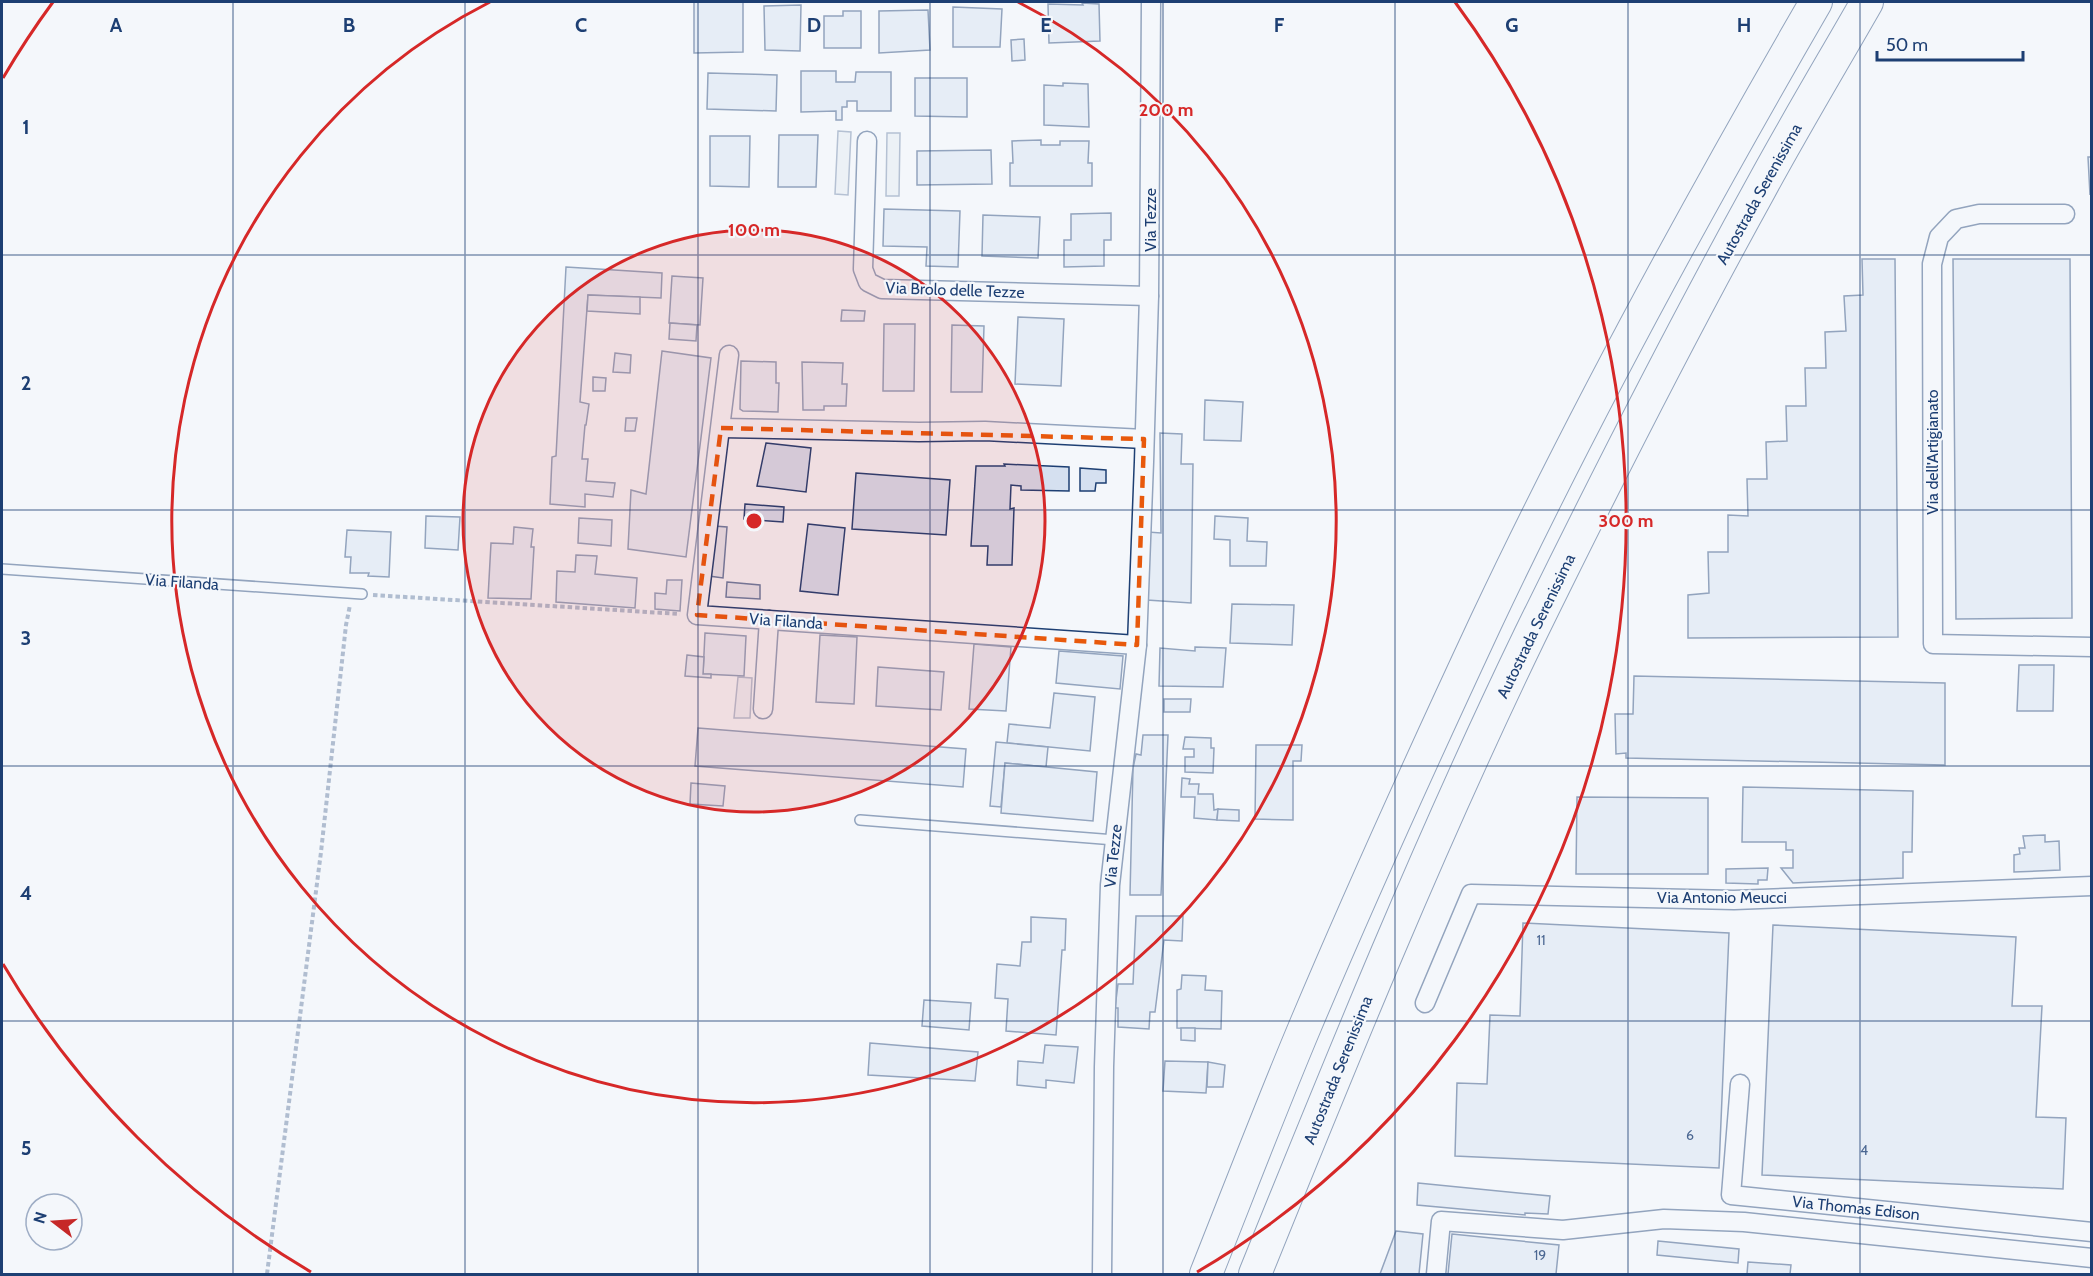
<svg xmlns="http://www.w3.org/2000/svg" width="2093" height="1276" font-family="Cabin,sans-serif">
<style>
.parking{fill:#e3e8f0;stroke:#687fa3;stroke-width:1.5}
.building{fill:#d5e0f0;stroke:#1d3f73;stroke-width:1.5}
.lines{fill:none;stroke-linecap:round;stroke-linejoin:round}
.lane-casing{stroke:#1d3f73;stroke-width:12}
.street-casing{stroke:#1d3f73;stroke-width:21}
.highway-casing{stroke:#1d3f73;stroke-width:34}
.path{stroke:#5e769c;stroke-width:4;stroke-dasharray:4.5 3;stroke-linecap:butt}
.lane{stroke:#f4f7fb;stroke-width:9}
.street{stroke:#f4f7fb;stroke-width:18}
.highway{stroke:#f4f7fb;stroke-width:32}
.marked{fill:none;stroke:#e8590c;stroke-width:4.5;stroke-dasharray:12 8;stroke-linejoin:round}
.grid{fill:none;stroke:#1d3f73;stroke-width:1.5;stroke-opacity:0.55}
.ring{fill:none;stroke:#d62828;stroke-width:3}
.labels{text-anchor:middle;dominant-baseline:central;stroke-width:4.5;stroke-linejoin:round;paint-order:stroke}
.number-label{font-size:14px;fill:#4b6792}
.street-label{font-size:16px;fill:#1d3f73;stroke:#f4f7fb}
.grid-label{font-size:20px;text-anchor:middle;font-weight:bold;fill:#1d3f73;stroke:#f4f7fb;stroke-width:4.5;stroke-linejoin:round;paint-order:stroke}
.centre{fill:#d62828;stroke:#f4f7fb;stroke-width:3}
.ring-label{font-size:18px;text-anchor:middle;font-weight:bold;fill:#d62828;stroke:#f4f7fb;stroke-width:4.5;stroke-linejoin:round;paint-order:stroke}
</style>
<rect width="100%" height="100%" fill="#f4f7fb"/>
<g class="parking">
<polygon points="838,131 851,132 848,195 835,194"/>
<polygon points="887,133 900,133 899,196 886,196"/>
<polygon points="714,526 727,527 723,578 709,576"/>
<polygon points="727,582 760,585 760,599 726,597"/>
<polygon points="738,677 752,678 750,718 734,718"/>
</g>
<g class="building">
<polygon points="694,2 743,2 743,52 694,53"/>
<polygon points="1082,3 1099,4 1100,41 1049,43 1048,4 1083,5"/>
<polygon points="801,5 800,51 765,50 764,6"/>
<polygon points="953,7 1002,9 1000,47 953,47"/>
<polygon points="928,10 930,50 879,53 879,11"/>
<polygon points="843,11 861,11 861,48 824,48 824,16 843,16"/>
<polygon points="1024,39 1025,60 1012,61 1011,40"/>
<polygon points="801,71 836,71 836,82 855,82 856,72 891,72 891,111 857,111 857,101 847,101 847,107 842,107 842,120 836,120 836,111 801,112"/>
<polygon points="708,73 777,75 776,111 707,109"/>
<polygon points="915,78 967,78 967,117 915,116"/>
<polygon points="1063,83 1088,84 1089,127 1044,125 1044,85 1063,86"/>
<polygon points="779,135 818,135 816,187 778,187"/>
<polygon points="710,136 750,136 749,187 710,186"/>
<polygon points="1041,140 1041,145 1060,145 1060,141 1089,141 1088,163 1092,163 1092,186 1010,186 1010,163 1013,163 1012,141"/>
<polygon points="991,150 992,184 917,185 917,151"/>
<polygon points="2088,157 2092,157 2090,195"/>
<polygon points="884,209 960,211 958,267 926,266 927,247 883,246"/>
<polygon points="1111,213 1111,240 1104,240 1104,266 1064,267 1064,240 1071,240 1071,214"/>
<polygon points="983,215 1040,217 1038,258 982,256"/>
<polygon points="1862,259 1895,259 1898,637 1688,638 1688,595 1709,593 1708,552 1728,552 1728,515 1748,516 1747,479 1767,479 1766,442 1787,441 1786,406 1806,406 1805,368 1826,368 1825,332 1846,331 1844,296 1863,295"/>
<polygon points="1953,259 2070,259 2072,618 1956,619"/>
<polygon points="566,267 662,273 661,298 588,295 580,402 589,404 586,425 585,425 582,459 588,459 586,481 615,483 613,497 585,494 585,507 550,504 552,457 556,456"/>
<polygon points="672,276 703,278 700,325 669,323"/>
<polygon points="588,295 640,297 640,314 587,311"/>
<polygon points="842,310 865,311 864,321 841,321"/>
<polygon points="1018,317 1064,319 1061,386 1015,384"/>
<polygon points="670,323 697,325 696,341 669,339"/>
<polygon points="884,324 915,324 914,391 883,391"/>
<polygon points="952,325 984,326 982,392 951,392"/>
<polygon points="662,351 711,358 686,557 628,549 631,490 646,494"/>
<polygon points="615,353 631,355 630,373 613,372"/>
<polygon points="741,361 776,362 776,383 779,383 778,412 743,411 740,409"/>
<polygon points="802,362 843,363 842,384 847,384 846,406 824,406 824,410 803,410"/>
<polygon points="593,377 606,378 605,391 593,391"/>
<polygon points="1205,400 1243,402 1241,441 1204,440"/>
<polygon points="626,418 637,418 635,431 625,431"/>
<polygon points="1160,433 1182,434 1181,464 1193,464 1191,603 1147,600 1148,532 1161,533"/>
<polygon points="766,443 811,448 806,492 757,486"/>
<polygon points="1004,464 1069,467 1069,491 1021,490 1021,486 1011,485 1010,509 1014,508 1012,565 987,565 988,546 971,546 976,466 1005,466"/>
<polygon points="1080,468 1106,470 1106,483 1096,483 1095,491 1080,491"/>
<polygon points="856,473 950,480 946,535 852,529"/>
<polygon points="745,504 784,507 783,522 744,519"/>
<polygon points="426,516 460,517 458,550 425,548"/>
<polygon points="1215,516 1248,518 1247,541 1267,542 1266,566 1230,566 1230,540 1214,539"/>
<polygon points="579,518 612,520 611,546 578,543"/>
<polygon points="808,524 845,528 838,595 800,591"/>
<polygon points="514,527 533,529 531,547 534,547 531,599 488,598 491,543 513,544"/>
<polygon points="347,530 391,532 389,577 368,576 369,573 350,573 351,557 345,557"/>
<polygon points="576,555 597,556 595,574 637,578 635,608 556,602 557,571 575,572"/>
<polygon points="667,580 682,580 680,611 655,609 655,593 666,594"/>
<polygon points="1232,604 1294,605 1292,645 1230,643"/>
<polygon points="705,633 746,636 744,676 703,674"/>
<polygon points="820,635 857,637 854,704 816,702"/>
<polygon points="974,644 1011,647 1006,711 969,709"/>
<polygon points="1195,647 1226,648 1223,687 1159,686 1160,648 1195,651"/>
<polygon points="1059,651 1123,656 1120,689 1056,683"/>
<polygon points="687,655 704,657 703,674 711,674 711,678 685,676"/>
<polygon points="2019,665 2054,665 2053,711 2017,711"/>
<polygon points="878,667 944,672 941,710 876,706"/>
<polygon points="1634,676 1945,683 1945,765 1626,758 1626,753 1616,754 1615,714 1633,714"/>
<polygon points="1054,693 1095,697 1090,751 1007,743 1009,724 1050,728"/>
<polygon points="1164,699 1191,699 1190,712 1164,712"/>
<polygon points="698,728 966,749 963,787 695,766"/>
<polygon points="1143,735 1168,735 1161,895 1130,895 1133,768 1136,754 1141,755"/>
<polygon points="1185,737 1211,738 1211,748 1214,748 1213,773 1185,772 1185,757 1194,757 1194,749 1183,749"/>
<polygon points="996,742 1048,747 1046,767 1005,763 1001,807 990,806"/>
<polygon points="1256,745 1302,745 1301,761 1293,761 1293,820 1255,819"/>
<polygon points="1005,763 1097,772 1093,821 1001,813"/>
<polygon points="1182,778 1190,779 1189,784 1199,784 1198,794 1213,794 1214,810 1218,809 1217,820 1194,818 1195,797 1181,797"/>
<polygon points="691,783 725,786 723,806 690,804"/>
<polygon points="1743,787 1913,791 1912,852 1903,852 1903,878 1793,883 1781,868 1793,868 1793,850 1786,850 1786,842 1742,842"/>
<polygon points="1577,797 1708,798 1708,874 1576,874"/>
<polygon points="1218,809 1239,810 1239,821 1217,820"/>
<polygon points="2045,835 2045,842 2059,841 2060,870 2014,872 2014,855 2020,854 2019,848 2025,848 2023,836"/>
<polygon points="1768,868 1767,880 1758,880 1758,884 1726,883 1726,869"/>
<polygon points="1136,916 1183,916 1182,941 1164,940 1155,1012 1150,1012 1149,1029 1118,1027 1118,1008 1115,1008 1118,984 1133,984"/>
<polygon points="1031,917 1066,919 1065,950 1062,950 1056,1035 1006,1031 1008,999 995,998 997,964 1020,966 1022,942 1031,942"/>
<polygon points="1523,923 1729,933 1719,1168 1455,1156 1457,1083 1487,1084 1490,1015 1520,1016"/>
<polygon points="1773,925 2016,937 2012,1006 2042,1006 2036,1117 2066,1118 2063,1189 1762,1175"/>
<polygon points="1182,975 1206,976 1205,990 1222,991 1221,1029 1177,1028 1177,990 1181,989"/>
<polygon points="924,1000 971,1003 969,1030 922,1026"/>
<polygon points="1181,1028 1195,1028 1195,1041 1181,1040"/>
<polygon points="870,1043 978,1052 975,1081 868,1075"/>
<polygon points="1045,1045 1078,1047 1074,1083 1046,1080 1046,1088 1017,1085 1018,1061 1043,1063"/>
<polygon points="1165,1061 1208,1062 1206,1093 1163,1091"/>
<polygon points="1208,1062 1225,1065 1223,1087 1207,1087"/>
<polygon points="1418,1183 1550,1196 1548,1214 1525,1213 1525,1215 1417,1205"/>
<polygon points="1396,1231 1423,1234 1419,1274 1380,1274"/>
<polygon points="1452,1234 1559,1245 1556,1274 1448,1274"/>
<polygon points="1658,1241 1739,1249 1738,1263 1657,1255"/>
<polygon points="1748,1262 1791,1265 1790,1274 1747,1274"/>
</g>
<g class="lines">
<g class="lane-casing">
<g id="lane">
<polyline points="2,569 362,594"/>
<polyline points="860,820 1115,840"/>
</g>
</g>
<g class="street-casing">
<g id="street">
<polyline points="867,141 863,269 868,282 882,289 1149,296"/>
<polyline points="2065,214 1979,214 1956,219 1939,237 1932,264 1933,644 2092,647"/>
<polyline points="729,355 697,615 1137,645"/>
<polyline points="721,428 919,432 985,431 1144,439"/>
<polyline points="763,709 769,620"/>
<polyline points="1425,1003 1471,894 1734,900 2092,886"/>
<polyline points="1740,1084 1731,1195 2092,1232"/>
<polyline points="1102,1274 1104,1067 1110,885 1137,645 1144,462 1149,296 1151,2"/>
<polyline points="1436,1274 1441,1221 1563,1230 1664,1219 1744,1222 2092,1258"/>
</g>
</g>
<g class="highway-casing">
<g id="highway">
<path d="M1206,1274C1239,1191 1271,1107 1306,1024C1363,889 1424,755 1486,622C1586,410 1699,204 1816,2"/>
<path d="M1255,1274C1342,1059 1429,844 1530,635C1603,486 1678,338 1758,193C1793,128 1831,65 1867,2"/>
</g>
</g>
<g class="path">
<polyline points="373,595 680,614"/>
<polyline points="267,1274 321,852 346,625 350,605"/>
</g>
<use href="#lane" class="lane"/>
<use href="#street" class="street"/>
<use href="#highway" class="highway"/>
</g>
<path d="M0 0H2093V1276H0ZM721,428L1144,439L1137,645L697,615Z" fill="#f4f7fb" fill-opacity=".55" fill-rule="evenodd"/>
<path class="marked" d="M721,428L1144,439L1137,645L697,615Z"/>
<path class="grid" d="M233,2V1274M465,2V1274M698,2V1274M930,2V1274M1163,2V1274M1395,2V1274M1628,2V1274M1860,2V1274M2,255H2092M2,510H2092M2,766H2092M2,1021H2092"/>
<circle cx="754" cy="521" r="291" fill="#d62828" fill-opacity=".12"/>
<g class="ring">
<circle cx="754" cy="521" r="291"/>
<path d="M1018 2A582 582 0 1 1 490 2"/>
<path d="M311 1272A872 872 0 0 1 3 964M3 78A872 872 0 0 1 53 2M1455 2A872 872 0 0 1 1197 1272"/>
</g>
<g class="labels">
<g class="number-label">
<text x="1541" y="940">11</text>
<text x="1690" y="1135">6</text>
<text x="1864" y="1150">4</text>
<text x="1540" y="1255">19</text>
</g>
<g class="street-label">
<text transform="translate(1759 194) rotate(-61)">Autostrada Serenissima</text>
<text transform="translate(1150 220) rotate(-90)">Via Tezze</text>
<text transform="translate(955 290) rotate(2)">Via Brolo delle Tezze</text>
<text transform="translate(1932 452) rotate(-90)">Via dell'Artigianato</text>
<text transform="translate(182 582) rotate(4)">Via Filanda</text>
<text transform="translate(786 621) rotate(4)">Via Filanda</text>
<text transform="translate(1536 626) rotate(-64)">Autostrada Serenissima</text>
<text transform="translate(1113 856) rotate(-84)">Via Tezze</text>
<text x="1722" y="897">Via Antonio Meucci</text>
<text transform="translate(1338 1070) rotate(-68)">Autostrada Serenissima</text>
<text transform="translate(1856 1208) rotate(6)">Via Thomas Edison</text>
</g>
</g>
<g class="grid-label">
<text x="116" y="32">A</text>
<text x="349" y="32">B</text>
<text x="581" y="32">C</text>
<text x="814" y="32">D</text>
<text x="1046" y="32">E</text>
<text x="1279" y="32">F</text>
<text x="1512" y="32">G</text>
<text x="1744" y="32">H</text>
<text x="26" y="134">1</text>
<text x="26" y="390">2</text>
<text x="26" y="645">3</text>
<text x="26" y="900">4</text>
<text x="26" y="1155">5</text>
</g>
<circle cx="754" cy="521" r="9" class="centre"/>
<g class="ring-label">
<text x="1166" y="116">200 m</text>
<text x="754" y="236">100 m</text>
<text x="1626" y="527">300 m</text>
</g>
<rect width="2093" height="1276" fill="none" stroke="#1d3f73" stroke-width="6"/>
<g transform="translate(54 1222) rotate(287)"><circle r="28" fill="#f4f7fb" stroke="#9eadc5" stroke-width="1.5"/>
<path d="M0-4.5L10 22L0 15L-10 22Z" fill="#c62828"/>
<text y="-9" font-size="16" font-weight="bold" text-anchor="middle" fill="#1d3f73">N</text>
</g>
<path d="M1877 51v9h146v-9" fill="none" stroke="#1d3f73" stroke-width="3"/>
<text x="1886" y="51" font-size="18" fill="#1d3f73" stroke="#f4f7fb" stroke-width="4.5" paint-order="stroke">50 m</text>
</svg>
